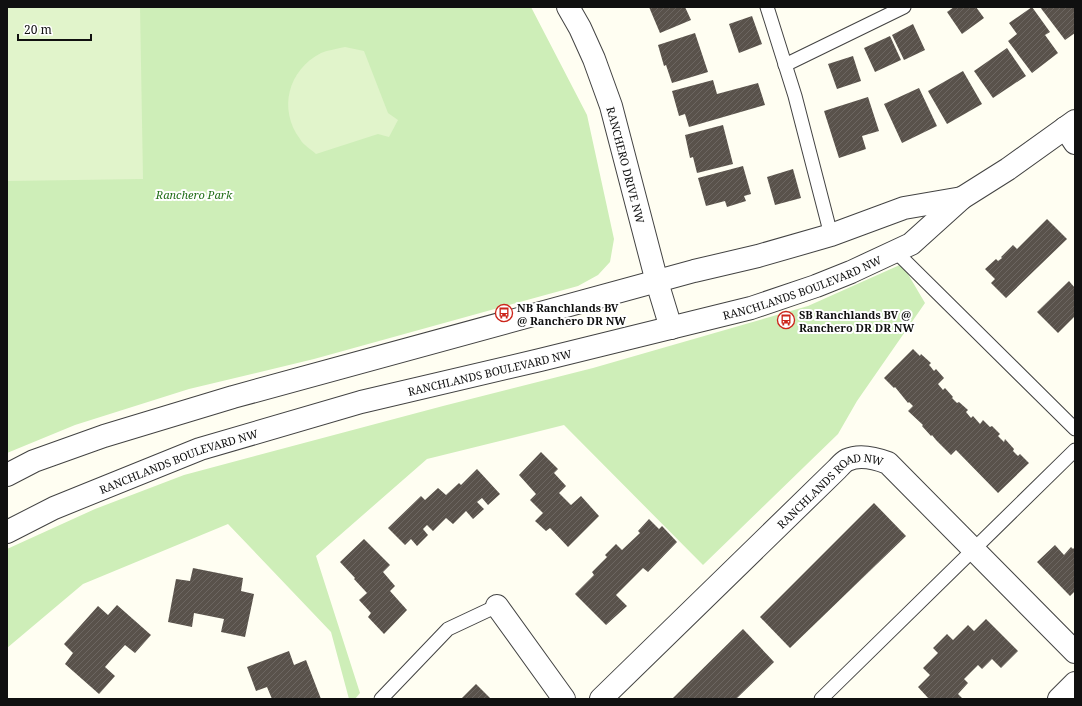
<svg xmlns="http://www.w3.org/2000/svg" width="1082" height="706" font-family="'Noto Serif',serif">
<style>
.grass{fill:#ceeeb8}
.pitch{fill:#e1f4cb}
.building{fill:url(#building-hatch)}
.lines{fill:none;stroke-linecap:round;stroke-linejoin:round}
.service-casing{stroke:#434343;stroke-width:15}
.minor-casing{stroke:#434343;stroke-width:24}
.tertiary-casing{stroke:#434343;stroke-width:24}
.service{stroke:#fff;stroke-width:13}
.minor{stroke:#fff;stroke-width:22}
.tertiary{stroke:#fff;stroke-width:22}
.labels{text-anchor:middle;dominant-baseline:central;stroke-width:4;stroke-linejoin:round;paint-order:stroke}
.street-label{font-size:11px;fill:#101010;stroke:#fff}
.park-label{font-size:11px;font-style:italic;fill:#226e19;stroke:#fff}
.poi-label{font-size:11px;font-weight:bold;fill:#101010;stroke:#fff;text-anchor:start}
</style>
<defs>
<pattern id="building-hatch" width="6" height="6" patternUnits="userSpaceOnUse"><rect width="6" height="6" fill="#59524b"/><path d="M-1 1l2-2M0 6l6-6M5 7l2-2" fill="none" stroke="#6c6661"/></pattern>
</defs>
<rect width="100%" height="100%" fill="#fffef2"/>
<g class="grass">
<polygon points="7,7 531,7 587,115 614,239 610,262 598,275 578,286 314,359 189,389 75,425 7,453"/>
<polygon points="902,264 925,303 857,401 838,434 703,565 564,425 427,459 316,556 360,693 355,699 349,699 331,632 228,524 83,584 7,648 7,549 95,509 184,475 443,406 593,368 808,306"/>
</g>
<g class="pitch">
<polygon points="7,7 140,7 143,179 7,181"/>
<path d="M345,47L364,51L388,113L398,120L389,137L378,134L316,154C311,149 303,145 300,139C278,109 288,70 321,53C328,50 337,49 345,47Z"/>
</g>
<g class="building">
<polygon points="649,7 685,7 691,20 660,33"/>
<polygon points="954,7 976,7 984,18 962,34 947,12"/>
<polygon points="1032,7 1050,32 1045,35 1058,53 1032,73 1008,41 1017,34 1009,23"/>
<polygon points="1040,7 1075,7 1075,33 1065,40"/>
<polygon points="752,16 762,44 739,53 729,24"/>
<polygon points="913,24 925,50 904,60 892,35"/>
<polygon points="695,33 708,72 672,83 666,65 664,66 658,45"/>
<polygon points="890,36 901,60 875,72 864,48"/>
<polygon points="1007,48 1026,76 993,98 974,71"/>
<polygon points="853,56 861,81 837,89 828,64"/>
<polygon points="963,71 982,104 947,124 928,91"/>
<polygon points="713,80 717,94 758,83 765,105 689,127 685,114 679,116 672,91"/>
<polygon points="919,88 937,126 902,143 884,104"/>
<polygon points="868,97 879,131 862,136 866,149 839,158 824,111"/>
<polygon points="723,125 733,164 697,173 693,157 690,158 685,135"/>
<polygon points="743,166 751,194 744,196 746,201 727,207 725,201 706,206 698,178"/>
<polygon points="793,169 801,198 775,205 767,177"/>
<polygon points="1047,219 1067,239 1006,298 991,283 995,279 985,269 996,259 998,261 1002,258 1001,257 1013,245 1017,249"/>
<polygon points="1069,281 1075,288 1075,316 1058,333 1037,312"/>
<polygon points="913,349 920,356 921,354 931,363 929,365 930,366 934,371 936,369 944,378 938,384 943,390 945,388 953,397 952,398 957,403 959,402 968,410 966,412 971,418 973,416 980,424 983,420 990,427 992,426 1000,434 998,436 1004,442 1005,439 1014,449 1013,451 1018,456 1020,454 1029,463 998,493 956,450 951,455 936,440 932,435 931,436 922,426 923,425 908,411 913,406 909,402 908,403 895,387 894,388 884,378"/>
<polygon points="541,452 558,469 554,473 566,486 559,493 571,505 581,496 599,516 568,547 550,528 546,531 535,521 543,513 530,500 536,494 519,475"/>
<polygon points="477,469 500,494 488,505 482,498 477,502 484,509 473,519 466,511 453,524 446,518 433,531 427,525 423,529 428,535 417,546 411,539 405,545 388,528 421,496 425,500 438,488 446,495 459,483 461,485"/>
<polygon points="874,503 906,536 790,648 760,617"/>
<polygon points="649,519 659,529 662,526 677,542 648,572 643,568 616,595 627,606 606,625 575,594 594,575 592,572 607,557 605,555 616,544 622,550 640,533 638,531"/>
<polygon points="364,539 390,565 383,572 395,586 390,591 407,610 384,634 368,617 371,613 359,600 367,593 354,579 355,578 340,562"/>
<polygon points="1055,545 1064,555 1071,547 1073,549 1075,547 1075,591 1070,596 1037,562"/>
<polygon points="193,568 243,578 241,591 254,594 245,637 221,632 224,619 194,613 192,627 168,622 176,579 190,581"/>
<polygon points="117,605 151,635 135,653 125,645 112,659 105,667 115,676 99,694 65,664 73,653 64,644 98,606 108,615"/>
<polygon points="986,619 1018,651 1001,668 992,659 982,669 978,665 964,679 968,683 958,694 963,699 929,699 918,687 930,675 923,668 938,653 933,648 947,634 953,640 968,625 974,631"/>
<polygon points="743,629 774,662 736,699 672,699"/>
<polygon points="289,651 294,665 306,660 321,699 272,699 267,687 256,691 247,667"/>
<polygon points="476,684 491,699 461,699"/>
</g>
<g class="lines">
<g class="service-casing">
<g id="service">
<polyline points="767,7 795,96 831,235"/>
<polyline points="785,65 904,7"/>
<polyline points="895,251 1075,429"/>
<polyline points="381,699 448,629 497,606"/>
<polyline points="821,699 1075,450"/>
</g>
</g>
<g class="minor-casing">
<g id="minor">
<polyline points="1065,128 1075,143"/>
<polyline points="497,606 564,699"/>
<path id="s1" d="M601,699L837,469C840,466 843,462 847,460C860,454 875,458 888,463L1075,652"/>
<polyline points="1059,699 1075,683"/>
</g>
</g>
<g class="tertiary-casing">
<g id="tertiary">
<path id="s2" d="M568,7L580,28L594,59L611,106L657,282L671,328"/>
<polyline points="7,475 34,461 104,436 233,397 694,271 758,256 831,235 904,208 962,198"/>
<path id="s3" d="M7,532L54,508L200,449L361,402L540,360L751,308L816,286L851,272L911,244L962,198L1008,169L1075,121"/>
</g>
</g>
<use href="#service" class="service"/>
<use href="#minor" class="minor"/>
<use href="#tertiary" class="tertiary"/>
</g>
<defs>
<g id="bus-ring" transform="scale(0.9)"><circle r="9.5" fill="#fff" stroke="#cc251b" stroke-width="1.5"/><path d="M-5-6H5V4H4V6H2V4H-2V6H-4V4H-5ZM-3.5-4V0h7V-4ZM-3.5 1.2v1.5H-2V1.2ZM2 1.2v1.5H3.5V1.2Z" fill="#cc251b"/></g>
</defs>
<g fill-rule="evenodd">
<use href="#bus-ring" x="504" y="313"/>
<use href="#bus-ring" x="786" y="320"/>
</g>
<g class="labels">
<g class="street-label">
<text stroke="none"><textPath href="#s2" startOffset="169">RANCHERO DRIVE NW</textPath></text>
<text stroke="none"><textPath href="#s3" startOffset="834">RANCHLANDS BOULEVARD NW</textPath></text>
<text stroke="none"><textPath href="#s3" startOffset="510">RANCHLANDS BOULEVARD NW</textPath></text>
<text stroke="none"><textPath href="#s3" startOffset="186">RANCHLANDS BOULEVARD NW</textPath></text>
<text stroke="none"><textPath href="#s1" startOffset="314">RANCHLANDS ROAD NW</textPath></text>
</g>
<g class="park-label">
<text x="194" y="194">Ranchero Park</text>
</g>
<g class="poi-label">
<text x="517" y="307">NB Ranchlands BV<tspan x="517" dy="13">@ Ranchero DR NW</tspan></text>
<text x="799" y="314">SB Ranchlands BV @<tspan x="799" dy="13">Ranchero DR DR NW</tspan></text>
</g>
</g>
<rect width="1082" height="706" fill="none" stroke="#101010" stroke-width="16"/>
<path d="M18 34v6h73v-6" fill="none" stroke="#101010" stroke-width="2"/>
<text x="24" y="34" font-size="12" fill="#101010" stroke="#ffffff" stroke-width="3" paint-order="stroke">20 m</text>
</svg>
